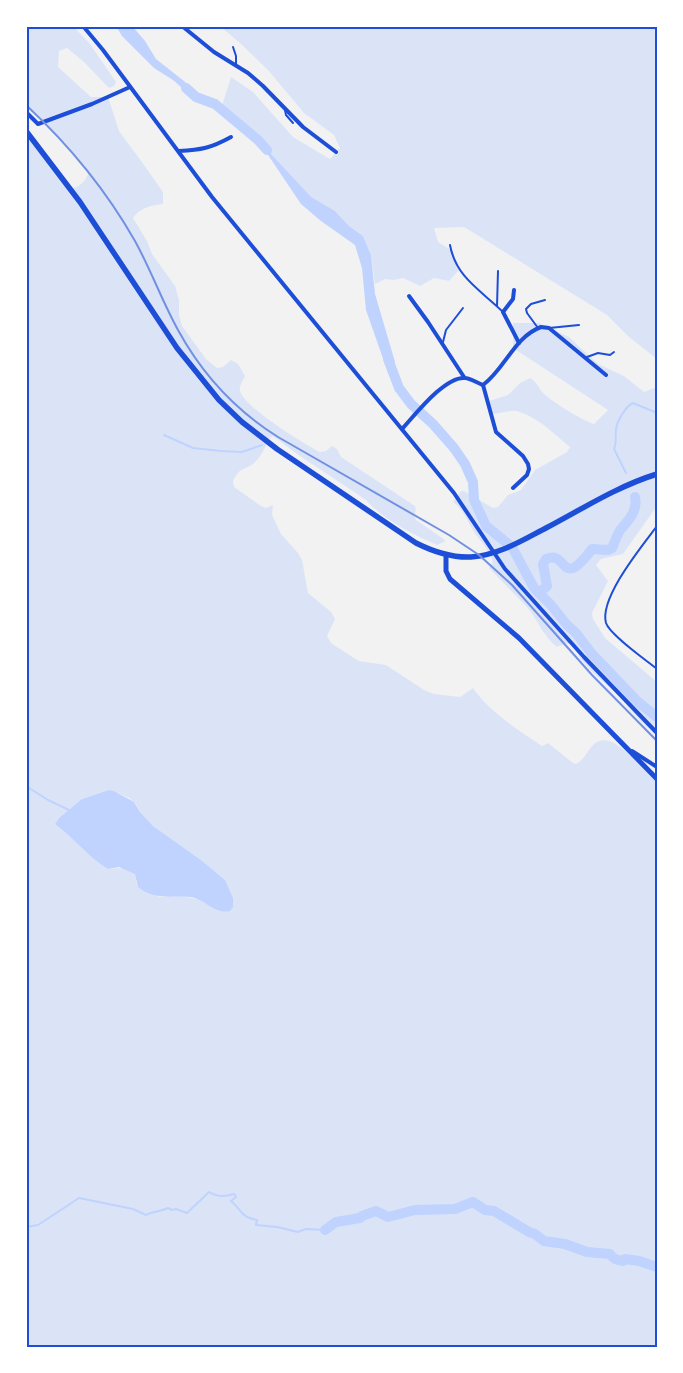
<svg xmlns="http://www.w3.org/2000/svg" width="683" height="1373" font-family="Lora,serif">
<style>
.green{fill:#dbe4f7;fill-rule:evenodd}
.water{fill:#bfd3fe}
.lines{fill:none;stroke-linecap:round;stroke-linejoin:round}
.stream{stroke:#bfd3fe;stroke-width:2}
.river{stroke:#bfd3fe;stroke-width:10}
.service{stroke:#1d4ed8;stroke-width:2}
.minor{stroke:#1d4ed8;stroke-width:4}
.secondary{stroke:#1d4ed8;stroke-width:5}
.primary{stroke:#1d4ed8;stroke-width:5.5}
.rail{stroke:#7290e2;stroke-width:2}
.neatline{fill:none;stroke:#1d4ed8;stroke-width:2}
</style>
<rect width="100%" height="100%" fill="#f2f2f2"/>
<g class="green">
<path d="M26,26H73L90,44L116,82L114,86L109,88L84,62L67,48L59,51L58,67L91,97H108L119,131L144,165L163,192V204C152,205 139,208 133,218L147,241L152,254L175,286L179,300V315L182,326L206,359L217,368L223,367L231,360L238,364L245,376C243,381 239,385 240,391C243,406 304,444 320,452L326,451L332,446L337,449L341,457L415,506L416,510L414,515L416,520L445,540L444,542L437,545C412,534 384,520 366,500L297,454L273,436L270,438C266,446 261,457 254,463C245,471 241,465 233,481L234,487L261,506L266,508L273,505L272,515L281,534L298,553L302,560L308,593L331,612L335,619L327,636L331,643L354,658L359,661L386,665L424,690L434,694L460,697L473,688C488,711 520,731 542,746L548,743L573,763L576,764C586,759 588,747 597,742C615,732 638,766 651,776H654L657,771V1347H26V136L73,188C80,187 86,180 88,174L86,168L79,162L67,146L54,134L46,122L26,105ZM109,790L114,791L129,798L136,804L140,812L153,826L201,860L225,880L196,899L183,896L160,897L137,885L135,874C126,867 119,868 108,869C88,857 74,838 55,824L59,818L82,799Z"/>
<polygon points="220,26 657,26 657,359 629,337 607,315 464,227 434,228 438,242 453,251 459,270 449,281 434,278 420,286 403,278 394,280 385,279 375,284 371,255 363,236 349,226 335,211 311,198 258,140 221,109 231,77 253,92 293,137 330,159 340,148 334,135 304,113 268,70 241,44"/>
<path d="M513,323H539L569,337L598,364L624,376L644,392L657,387V506L623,554L601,559L596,565L608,581L592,613L593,619L605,638L657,682V736C651,730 645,726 640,720C632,712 625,702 617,694C605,683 591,672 581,659C576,652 576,646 566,643L557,647C543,637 537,618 526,606C514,593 501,581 489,568L493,562C488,549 484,545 476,535C468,523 465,511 453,502L461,491H464L493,508L498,507L508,495L521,490L535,470L567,452L570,447C554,434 537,416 516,411C511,410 497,414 489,414L486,402L508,395L520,383L530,378C537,382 538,387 543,393C554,403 580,419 594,424L608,410L513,348Z"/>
</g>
<g class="water">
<polygon points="116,26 132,26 145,41 156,59 194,89 196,97 189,94 173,80 154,68 122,36"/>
<polygon points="258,140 311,197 335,211 349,226 363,236 371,255 375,294 395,362 391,370 386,367 366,310 362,268 355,245 321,221 301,204"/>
<path d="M109,790L114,791L134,802L140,812L153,826L201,860L225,880L233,898V907L230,911C215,915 204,898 190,897C171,895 156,901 138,887L135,874L119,867L108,869C88,857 74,838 55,824L59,818L82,799Z"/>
</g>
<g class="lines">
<g class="stream">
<polyline points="164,435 193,448 221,451 242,452 262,445"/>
<path d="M626,473L614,449C617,442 615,437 616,429C617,421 626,406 633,403L657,413"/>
<polyline points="26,703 28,708 26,730"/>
<polyline points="26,786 48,800 69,810"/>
<path d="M26,1227L38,1225L79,1198L133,1209L146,1215C153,1211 160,1212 168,1208L172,1210L176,1209L187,1213L209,1192C218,1197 224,1197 234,1194L236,1197L231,1201C244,1212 239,1216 257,1220L256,1225L277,1227L298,1232L306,1229L325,1230"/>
</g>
<g class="river">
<polyline points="186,88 196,97 215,104 258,140 267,150"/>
<polyline points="388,359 399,388 411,404 433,424 454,448 465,464 473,482 474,500 486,526 512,547 534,588 551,605 567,625 576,633 592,654 638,702 657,717"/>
<path d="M539,593L547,586L543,564L546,559C568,549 560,592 592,549L608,550L612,548C615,542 617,534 621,529C629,520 638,510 635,497"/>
<path d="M325,1230L336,1222L360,1218L362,1216L376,1211L388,1217L415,1210L455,1209L473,1202L485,1210L494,1211L529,1232L535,1234L544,1241L565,1244L587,1252L610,1254C613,1259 617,1260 623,1261L625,1259L639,1261L657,1267"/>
</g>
<g class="service">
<polyline points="233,47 236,56 236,65"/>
<polyline points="285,110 286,115 293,123"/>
<path d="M450,245C456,278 482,291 503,312"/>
<polyline points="497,306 498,271"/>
<polyline points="538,328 527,313 526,309 531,304 545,300"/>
<polyline points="549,328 579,325"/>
<polyline points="443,342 446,330 463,308"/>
<polyline points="587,357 598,353 610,355 614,352"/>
<path d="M657,526C642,546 599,598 606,623C610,635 646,660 657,669"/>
</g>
<g class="minor">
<polyline points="83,26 103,50 212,197 454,493 505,569 584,657 657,733"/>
<polyline points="182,26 214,52 248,73 263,86 303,127 336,152"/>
<polyline points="26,112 38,124 92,104 130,87"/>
<path d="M179,151C201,150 211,148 231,137"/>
<polyline points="514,290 513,299 503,312 519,343"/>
<polyline points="409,296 428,322 464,377"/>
<polyline points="483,385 496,432 523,456 528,464 529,469 527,475 513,488"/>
<path d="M402,429C415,415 445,376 465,378C470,378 477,383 483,385C505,369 514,337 541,327L549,328L606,375"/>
<polyline points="632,751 657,767"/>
</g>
<polyline class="secondary" points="446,555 446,571 450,579 519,638 657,779"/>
<path class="primary" d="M26,131L80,202L177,348L219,400L242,422L277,449L416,543C434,552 451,558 471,557C499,555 523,540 546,528C582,509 618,486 657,474"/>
<path class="rail" d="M26,105C69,145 106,190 135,241C151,270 162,301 178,330C202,374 235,410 278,437L449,535L479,555L512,585L592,675L657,741"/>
</g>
<rect width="683" height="1373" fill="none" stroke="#ffffff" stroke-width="55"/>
<rect x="28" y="28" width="628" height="1318" class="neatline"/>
</svg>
